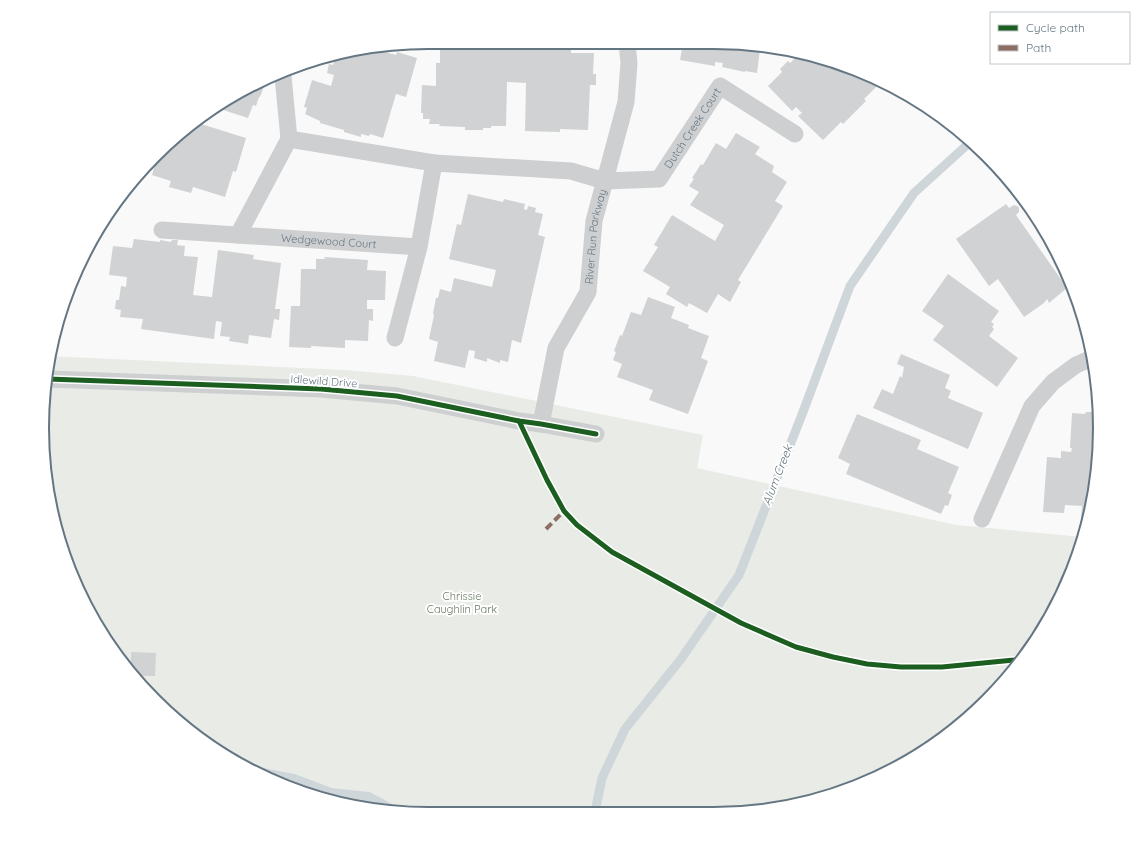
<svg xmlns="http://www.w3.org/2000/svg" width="1142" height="856" font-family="Quicksand,sans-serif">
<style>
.green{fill:#e8ebe6}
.water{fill:#ced6d9}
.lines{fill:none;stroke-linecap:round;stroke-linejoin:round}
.stream{stroke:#ced6d9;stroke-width:9}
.building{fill:#d0d2d3}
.service{stroke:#cecfd0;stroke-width:17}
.quiet{stroke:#8d6e63;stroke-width:4;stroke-dasharray:8 4;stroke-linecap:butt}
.cycleway-casing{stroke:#fff;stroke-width:8}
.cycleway{stroke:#1b5e20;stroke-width:5}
.labels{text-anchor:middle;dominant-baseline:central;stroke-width:4;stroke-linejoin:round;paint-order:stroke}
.street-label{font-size:11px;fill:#657683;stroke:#fff}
.park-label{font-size:11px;fill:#687a64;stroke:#fff}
.water-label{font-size:12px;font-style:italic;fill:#60757c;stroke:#fff}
.rim{fill:none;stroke:#657683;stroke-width:2}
</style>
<rect width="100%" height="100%" fill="#f9f9f9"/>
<polygon class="green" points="49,356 345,370 413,376 703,435 697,468 956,525 1083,537 1079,552 1048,621 1004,683 949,734 862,785 765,811 562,812 554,809 525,812 416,813 407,812 370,792 332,788 295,774 264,768 251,770 235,762 174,718 122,663 71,576 43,453"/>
<g class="water">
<polygon points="264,768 295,774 332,788 370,792 407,812 416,813 403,813 304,794 251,770"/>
<polygon points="554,809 562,812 525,812"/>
</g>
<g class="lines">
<polyline class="stream" points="595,812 602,778 625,729 681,659 739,575 803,412 850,286 914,193 968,144"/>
</g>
<g class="building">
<polygon points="463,42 537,42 537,44 571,45 571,53 594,53 593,74 596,74 596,85 590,85 588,130 560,129 560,132 525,131 526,83 507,82 506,126 491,126 491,128 483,128 483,130 465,130 465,127 439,126 440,124 429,124 430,119 423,119 423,113 421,113 422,85 436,86 436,63 440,63 440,46 463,46"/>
<polygon points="683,43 739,43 763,47 762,50 760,49 757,73 745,71 745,72 722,67 723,63 715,62 715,66 680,60"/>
<polygon points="379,48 382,49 381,51 396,55 397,52 417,58 406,97 396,94 383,138 370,134 369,136 361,134 361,137 344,132 344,130 320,123 320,121 305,114 307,108 304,107 312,80 331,86 334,75 327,73 329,64 333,65 337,54 350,53 351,52"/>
<polygon points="797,52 814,55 879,84 864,99 866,101 843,124 841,122 823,140 798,116 802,113 796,107 792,111 768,86 782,72 780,69 788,61 790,63 799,54"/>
<polygon points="266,81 260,97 259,97 256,106 253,105 248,118 217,108 235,94"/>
<polygon points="202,119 201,124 246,138 236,172 233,171 225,197 193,187 191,193 169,187 171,181 152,175 158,155 156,154"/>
<polygon points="736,133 760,147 755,154 774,166 772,172 787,182 775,201 783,206 738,280 741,282 730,302 718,294 707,313 689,303 687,307 666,294 670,287 643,271 658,247 654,245 672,215 715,241 724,225 690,205 699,192 689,186 694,179 692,178 701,164 703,165 716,143 726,149"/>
<polygon points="468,194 503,202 504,199 525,204 524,209 527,210 528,206 536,208 535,212 543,214 538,235 545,237 521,343 512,340 508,362 500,360 500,363 487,358 487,362 474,358 475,351 469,350 465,368 434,361 438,342 429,339 434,315 433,314 436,298 438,298 440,289 451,292 454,278 492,287 496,270 449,259 457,224 461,225"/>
<polygon points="1006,204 1009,208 1014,205 1019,207 1019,212 1016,215 1067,288 1049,303 1047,299 1044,303 1024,317 998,279 989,286 956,239"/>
<polygon points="134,239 160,242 160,240 171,242 172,240 178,240 177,245 185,246 184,256 198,257 193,295 212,297 218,250 254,255 253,259 281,263 275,309 280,309 279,320 274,319 271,338 249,335 248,344 229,341 230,337 220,336 222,322 216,321 214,339 141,329 143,319 120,317 121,310 115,309 116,300 119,300 121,286 126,287 127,277 109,275 113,246 132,248"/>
<polygon points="324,257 368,260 367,270 386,271 385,300 367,300 367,309 373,309 373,321 369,320 368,341 345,340 345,348 311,346 311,348 289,347 291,306 300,306 301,269 316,269 316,259 325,259"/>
<polygon points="948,274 999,311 991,322 994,324 992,327 994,329 989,336 1018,358 997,387 933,340 944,326 922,311"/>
<polygon points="648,297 675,307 671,318 689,325 688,328 709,336 701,358 708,361 688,414 649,400 653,390 617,377 622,364 613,360 616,352 614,351 620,335 622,336 631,312 641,315"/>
<polygon points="901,354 950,375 945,388 951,391 948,398 983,413 968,449 873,408 882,389 893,394 900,376 902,378 904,367 897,364"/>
<polygon points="1086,412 1098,412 1099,414 1097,479 1087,519 1081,518 1082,506 1065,505 1064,513 1043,512 1047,457 1061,458 1061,451 1071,452 1072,448 1070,448 1072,413 1085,414"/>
<polygon points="857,414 921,440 917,449 959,467 948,493 952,495 948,506 945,505 941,514 846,474 850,464 838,458"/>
<polygon points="131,652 156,653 155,676 134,676 131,672"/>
</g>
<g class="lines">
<g class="service">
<polyline points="289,139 434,163"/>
<path id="s1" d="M162,230L419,247"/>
<polyline points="238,235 289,139 283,76"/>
<path id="s2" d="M395,338L419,247L434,163L571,171L605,181L659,179L720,86L795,134"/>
<polyline points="48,379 321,389 397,396 519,421 541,424 596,434"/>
<path id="s3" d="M541,424L556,348L588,292L594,221L626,102L629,63L627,43"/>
<polyline points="982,519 1032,406 1053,382 1076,365 1092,358"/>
</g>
<polyline class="quiet" points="546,529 564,511"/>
<g class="cycleway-casing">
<g id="cycleway">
<polyline points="48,379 321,389 397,396 519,421 541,424 596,434"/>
<polyline points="519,421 547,480 564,511 577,525 612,552 741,623 796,647 833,657 867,664 901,667 942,667 1014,660 1021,659"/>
</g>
</g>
<use href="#cycleway" class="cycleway"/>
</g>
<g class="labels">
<g class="street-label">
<text stroke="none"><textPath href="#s2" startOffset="467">Dutch Creek Court</textPath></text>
<text stroke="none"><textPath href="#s3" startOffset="198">River Run Parkway</textPath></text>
<text stroke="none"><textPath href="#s1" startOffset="167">Wedgewood Court</textPath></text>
<text transform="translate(324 381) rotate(4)">Idlewild Drive</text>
</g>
<g class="park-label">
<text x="462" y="596">Chrissie<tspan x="462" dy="13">Caughlin Park</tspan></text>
</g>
<g class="water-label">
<text transform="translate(777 475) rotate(-69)">Alum Creek</text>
</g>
</g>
<path d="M0 0H1142V856H0ZM428 49H714A379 379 0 0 1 1093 428V428A379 379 0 0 1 714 807H428A379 379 0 0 1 49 428V428A379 379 0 0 1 428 49Z" fill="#fff" fill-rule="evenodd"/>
<path class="rim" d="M428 49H714A379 379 0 0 1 1093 428V428A379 379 0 0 1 714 807H428A379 379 0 0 1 49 428V428A379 379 0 0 1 428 49Z"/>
<rect x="990" y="12" width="140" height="52" fill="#ffffff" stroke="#c1c8cd"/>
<rect x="998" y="25" width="20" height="6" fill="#1b5e20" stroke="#c1c8cd"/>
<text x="1026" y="32" font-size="12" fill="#657683">Cycle path</text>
<rect x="998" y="45" width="20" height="6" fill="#8d6e63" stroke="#c1c8cd"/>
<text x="1026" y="52" font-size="12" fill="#657683">Path</text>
</svg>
